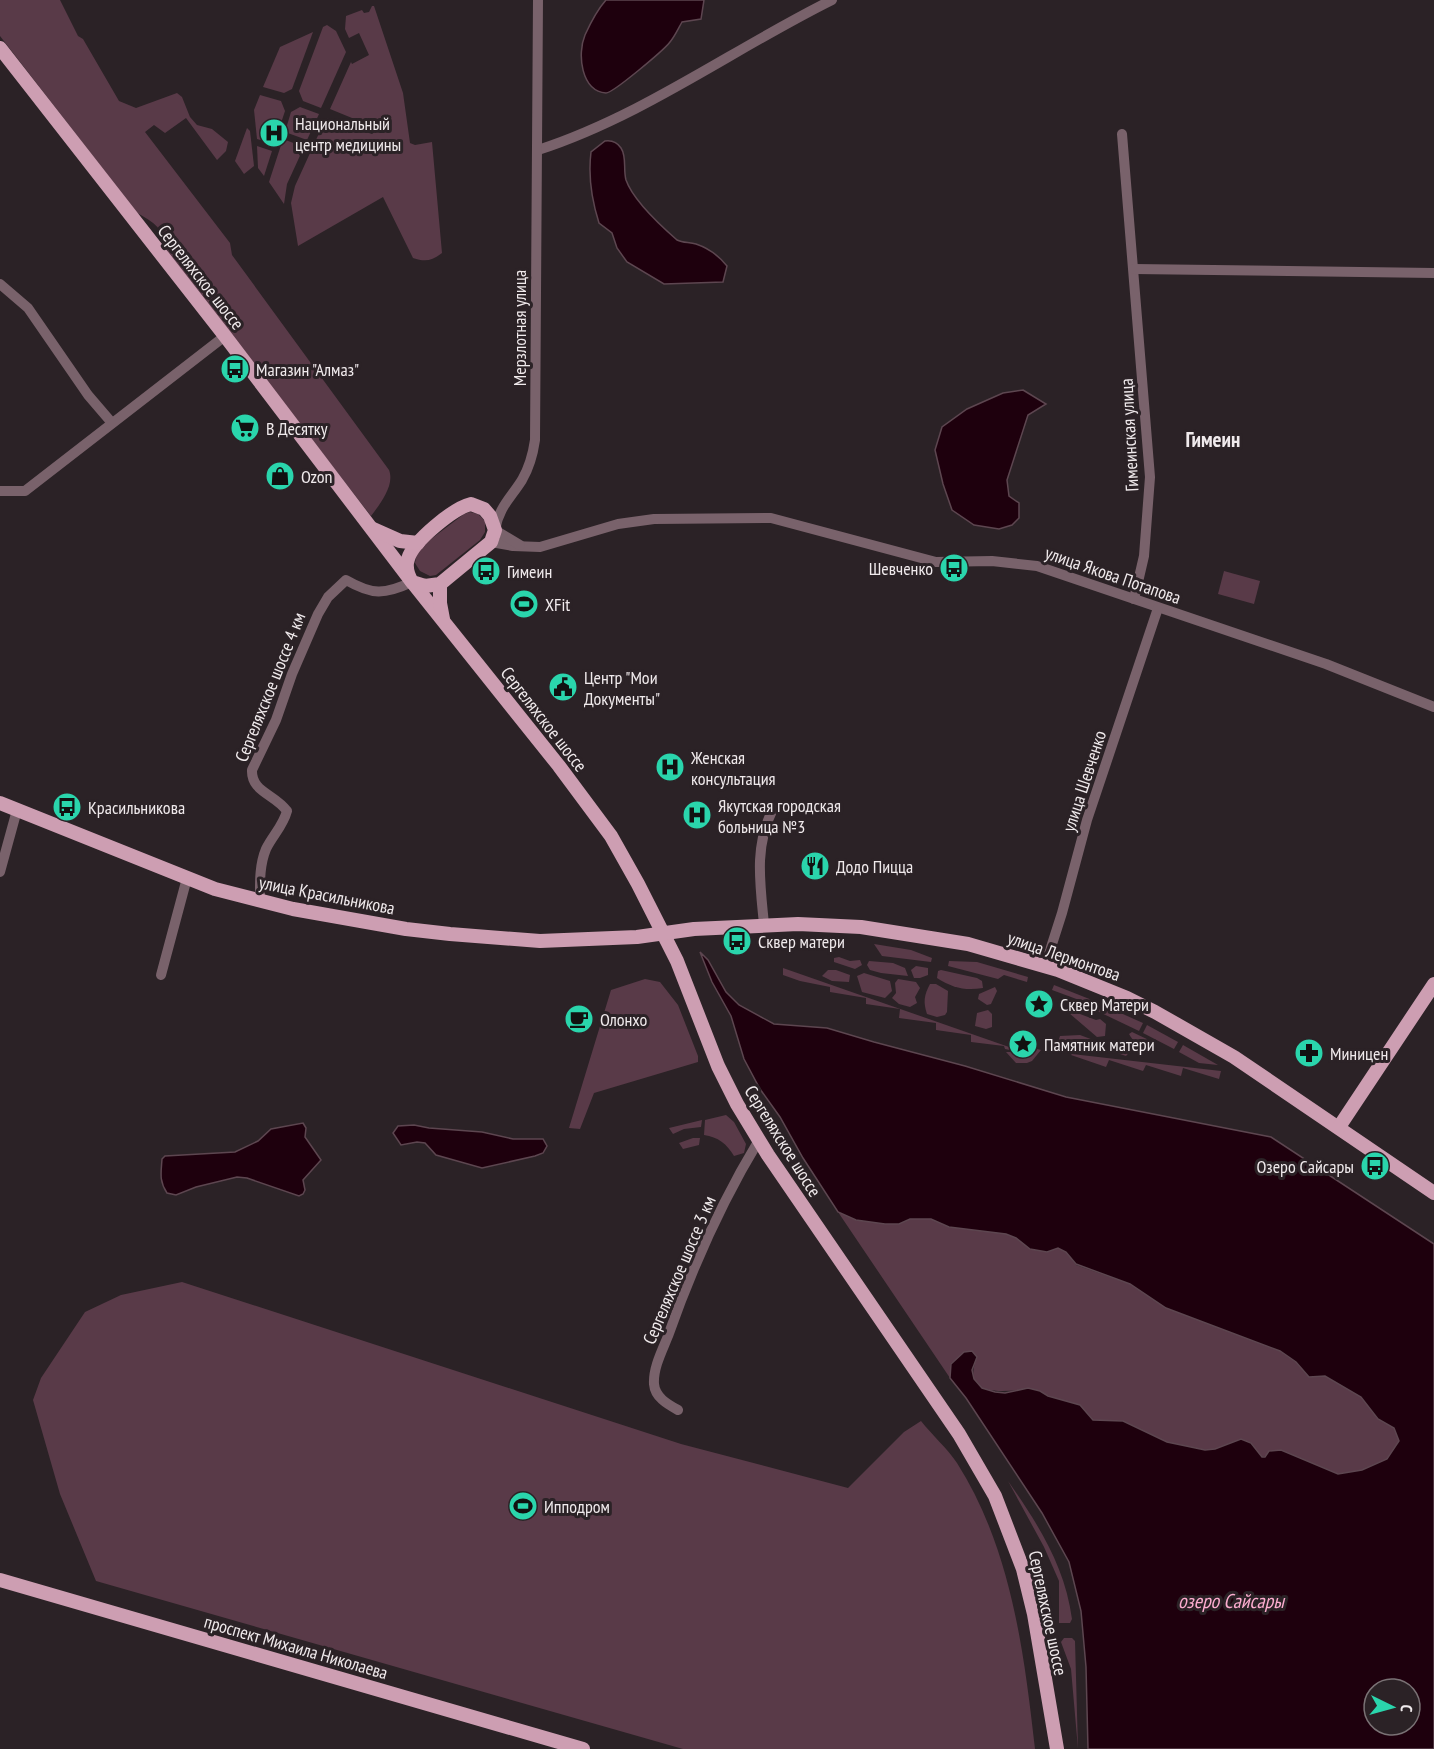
<svg xmlns="http://www.w3.org/2000/svg" width="1434" height="1749" font-family="'PT Sans Narrow',sans-serif">
<style>
.green{fill:#593a48}
.water{fill:#1e000d;stroke:#5d4650;stroke-width:1.5;fill-rule:evenodd}
.lines{fill:none;stroke-linecap:round;stroke-linejoin:round}
.minor{stroke:#79626b;stroke-width:10}
.major{stroke:#cd9eb2;stroke-width:14}
.labels{text-anchor:middle;dominant-baseline:central;stroke-width:6;stroke-linejoin:round;paint-order:stroke}
.poi-label{font-size:18px;fill:#f0eaec;stroke:#2b2226;text-anchor:start}
.street-label{font-size:18px;fill:#f0eaec;stroke:#2b2226}
.water-label{font-size:20px;font-style:italic;fill:#fcaccf;stroke:#2b2226}
.quarter-label{font-size:21px;font-weight:bold;fill:#f0eaec;stroke:#2b2226}
</style>
<rect width="100%" height="100%" fill="#2b2226"/>
<g class="green">
<path d="M0,0H60L78,36L83,39L119,101L136,108L177,93L182,97L190,117L197,125L212,129L228,142L226,151L217,160L186,118L165,133L154,125L145,132L230,243L232,255L389,470C395,485 380,504 371,516L169,255C161,229 161,226 137,213L0,36Z"/>
<path d="M372,6H374L403,93L410,143L415,145L432,142L442,253C432,261 425,262 413,258L383,197L298,246L291,203L295,186L326,118L372,134L376,131L374,127L330,109L351,62L352,64L369,55L359,33L349,38L345,29L346,16L362,10L364,13L369,12Z"/>
<polygon points="327,25 336,31 346,52 321,108 303,101 299,91 323,27"/>
<polygon points="313,32 292,89 284,93 263,87 280,47"/>
<polygon points="260,95 281,101 285,111 274,144 257,139 254,110"/>
<polygon points="300,107 319,114 307,140 285,132 291,112"/>
<polygon points="247,128 250,131 254,166 244,174 235,161"/>
<polygon points="283,139 304,147 287,184 284,204 269,182"/>
<polygon points="257,146 272,151 264,176 258,168"/>
<polygon points="470,512 478,514 485,521 485,532 480,540 436,575 430,576 420,571 415,563 418,549 464,514"/>
<polygon points="1224,571 1260,581 1254,604 1218,594"/>
<polygon points="874,944 911,950 932,958 931,962 882,956"/>
<polygon points="839,957 850,961 860,960 862,965 855,969 834,962 834,958"/>
<polygon points="869,961 893,963 905,968 908,976 881,973 870,970 867,965"/>
<polygon points="949,961 977,962 1028,977 1027,982 1004,975 998,979 948,966"/>
<polygon points="916,966 928,968 928,975 920,978 914,978 911,970"/>
<polygon points="783,968 1009,1047 1010,1050 1005,1049 1004,1046 971,1042 971,1035 936,1030 936,1023 899,1018 900,1009 866,1004 866,998 830,992 830,987 800,981 783,975"/>
<polygon points="828,970 836,970 850,975 849,982 832,981 822,976"/>
<path d="M941,970L977,978L982,981L983,988C965,991 953,988 937,978L938,971Z"/>
<polygon points="864,973 890,981 892,991 885,998 862,992 857,976"/>
<polygon points="645,979 660,982 678,1005 698,1056 698,1062 594,1093 580,1129 569,1128 611,990"/>
<polygon points="898,979 916,982 920,988 915,997 917,1003 910,1007 899,1004 892,998 896,993 895,983"/>
<path d="M930,984H936L948,991L947,1012L945,1015L937,1017L927,1014C923,1002 924,995 930,984Z"/>
<polygon points="1054,985 1092,1000 1090,1004 1052,990"/>
<polygon points="995,987 997,991 991,1004 987,1005 978,999 979,994"/>
<polygon points="1096,1002 1143,1023 1139,1031 1093,1009"/>
<polygon points="988,1010 992,1014 992,1027 986,1029 975,1026 977,1013"/>
<polygon points="1072,1011 1096,1020 1100,1019 1106,1024 1105,1036 1097,1037 1069,1013"/>
<polygon points="1147,1025 1178,1042 1174,1049 1143,1033"/>
<path d="M1132,1032L1151,1041L1152,1047L1148,1050C1141,1047 1133,1042 1129,1034Z"/>
<path d="M1080,1035L1096,1041L1097,1045C1086,1047 1068,1048 1058,1042L1060,1036Z"/>
<polygon points="1113,1040 1130,1042 1134,1047 1126,1056 1111,1051 1108,1043"/>
<polygon points="1183,1045 1218,1065 1199,1063 1179,1052"/>
<path d="M1037,1049L1041,1050L1032,1061L1027,1063H1016L1006,1052H1011C1020,1062 1030,1059 1037,1049Z"/>
<polygon points="1072,1054 1221,1071 1219,1079 1183,1068 1181,1076 1146,1065 1143,1071 1109,1060 1106,1067 1071,1055"/>
<path d="M726,1115L734,1122L746,1144L744,1153L734,1156C727,1144 718,1137 704,1135L705,1120Z"/>
<polygon points="702,1120 701,1127 684,1129 673,1134 669,1128"/>
<polygon points="693,1138 700,1138 699,1145 683,1149 679,1143"/>
<path d="M838,1212L856,1220L899,1224L910,1219H931L949,1227L1006,1234L1016,1238L1031,1249L1047,1252L1057,1248L1066,1251L1076,1265L1130,1284L1166,1308L1280,1351L1296,1362L1309,1377L1325,1376L1361,1397L1378,1419L1395,1428L1400,1441L1387,1459L1362,1470L1338,1474L1281,1450L1262,1457L1251,1443L1241,1439L1215,1449L1205,1450L1167,1442L1123,1421L1093,1420C1077,1398 1070,1405 1049,1396C1044,1394 1041,1391 1036,1390C1012,1388 959,1404 977,1357L951,1363L950,1378Z"/>
<path d="M182,1282L681,1444L848,1488L904,1432L921,1421C932,1435 947,1448 957,1463C1011,1548 1024,1651 1035,1749H683L96,1581L60,1494L33,1400L41,1378L85,1312L121,1295Z"/>
<path d="M1008,1481C1038,1524 1065,1566 1072,1619L1070,1623H1059V1581L1044,1547Z"/>
<polygon points="1064,1638 1072,1638 1075,1641 1078,1749 1071,1669 1061,1642"/>
</g>
<g class="water">
<path d="M606,0H704L701,19L682,22C678,29 675,36 670,42C664,50 613,93 606,93C581,91 577,54 585,35C590,24 598,9 606,0Z"/>
<path d="M605,141C612,140 617,142 621,148C627,157 623,169 626,180C633,200 661,226 677,240C683,243 689,242 696,244C708,248 719,256 727,266L723,282L664,284L627,262L617,248L612,233L599,223C592,201 588,176 591,152Z"/>
<polygon points="1023,390 1046,404 1028,415 1007,480 1009,496 1019,503 1019,518 1012,525 999,529 974,525 952,510 943,484 935,450 942,427 967,409 1003,393"/>
<path d="M700,952L708,960L726,992L739,1005L774,1024L827,1028L874,1042L965,1066L1066,1097L1271,1137L1434,1244V1749H1088L1086,1667L1081,1611L1069,1562L1042,1513L966,1398L950,1378L951,1364L964,1352L972,1351L977,1357L972,1370L974,1379L982,1388L995,1392L1005,1393L1028,1388L1040,1391L1048,1396L1080,1405L1093,1420L1123,1421L1167,1442L1205,1450L1215,1449L1241,1439L1251,1443L1262,1457H1265L1269,1451L1281,1450L1338,1474L1362,1470L1387,1459L1399,1441L1394,1428L1378,1419L1361,1397L1325,1376L1309,1377L1296,1362L1280,1351L1166,1308L1130,1284L1076,1264L1066,1252L1058,1248L1047,1252L1030,1249L1016,1238L1006,1234L949,1227L931,1219H910L899,1224H885L856,1220L838,1212L803,1158L780,1117L760,1089L744,1059L731,1016L712,982ZM1374,1689H1410V1725H1374Z"/>
<path d="M303,1123L306,1128L305,1137L321,1160L303,1180L305,1190L303,1194L299,1196L247,1178L237,1177L196,1187L176,1195L167,1193C159,1181 161,1173 162,1159L165,1156L235,1152L258,1141L271,1129Z"/>
<polygon points="414,1125 429,1128 482,1132 513,1139 543,1139 547,1146 543,1153 535,1156 482,1168 436,1155 425,1143 417,1142 401,1145 393,1133 398,1126"/>
</g>
<g class="lines">
<g class="minor">
<polyline points="1122,134 1150,477 1144,556 1134,599"/>
<path d="M538,150C643,116 733,49 832,0"/>
<polyline points="1134,269 1434,273"/>
<polyline points="0,284 28,308 88,395 112,423"/>
<polyline points="0,491 25,491 225,336"/>
<polyline points="491,542 513,546 540,547 618,524 654,519 771,518 936,562 992,561 1037,566 1326,664 1434,707"/>
<path d="M520,545L495,530C499,507 510,499 522,480C529,468 533,454 535,440L538,0"/>
<polyline points="0,872 17,810"/>
<path d="M260,902C260,884 259,866 266,849C273,835 283,826 287,811C275,794 251,792 252,770L276,720L292,674L318,614L328,597L346,580C372,595 384,595 412,582"/>
<path d="M764,924C760,883 754,846 773,809"/>
<polyline points="1045,966 1062,913 1087,820 1158,608"/>
<polyline points="161,975 187,878"/>
<path d="M678,1410C667,1404 655,1397 654,1384C653,1368 662,1351 668,1336C692,1268 722,1201 759,1140"/>
</g>
<g class="major">
<polyline points="0,48 225,336 412,582 559,766 611,836 638,884 677,961 718,1066 737,1104 768,1155 959,1434 995,1496 1023,1569 1034,1614 1057,1749"/>
<path d="M471,504L484,509L490,516L495,530L491,542L440,584L425,586L412,582C408,575 405,567 408,559C413,541 454,508 471,504Z"/>
<polyline points="373,529 400,541 418,543"/>
<polyline points="440,584 440,603 443,619"/>
<polyline points="0,803 215,889 293,909 406,929 450,934 540,941 637,937 694,929 798,924 861,927 968,944 1058,970 1127,998 1155,1012 1234,1057 1434,1193"/>
<polyline points="1339,1127 1434,984"/>
<polyline points="0,1580 583,1749"/>
</g>
</g>
<defs>
<g id="hospital-disc" transform="scale(1.5)"><circle r="9.5" fill="#2ad5ac" stroke="#2b2226"/><path d="M-5-5h3v3.5h4V-5h3V5h-3V1.5h-4V5h-3Z" fill="#111"/></g>
<g id="bus-disc" transform="scale(1.5)"><circle r="9.5" fill="#2ad5ac" stroke="#2b2226"/><path d="M-5-6H5V4H4V6H2V4H-2V6H-4V4H-5ZM-3.5-4V0h7V-4ZM-3.5 1.2v1.5H-2V1.2ZM2 1.2v1.5H3.5V1.2Z" fill="#111"/></g>
<g id="supermarket-disc" transform="scale(1.5)"><circle r="9.5" fill="#2ad5ac" stroke="#2b2226"/><path d="M-6-5.5h2.5l.6 2H6L4.5 2H-2.5L-4.4-4H-6ZM-1.5 3.2a1.3 1.3 0 1 0 .1 0ZM3 3.2a1.3 1.3 0 1 0 .1 0Z" fill="#111"/></g>
<g id="shop-disc" transform="scale(1.5)"><circle r="9.5" fill="#2ad5ac" stroke="#2b2226"/><path d="M-5-2.5h2.3a2.7 3.5 0 0 1 5.4 0H5L5.5 6h-11ZM-1.5-2.5h3a1.5 2.3 0 0 0-3 0Z" fill="#111"/></g>
<g id="stadium-disc" transform="scale(1.5)"><circle r="9.5" fill="#2ad5ac" stroke="#2b2226"/><path d="M0-5a6.5 5 0 1 0 0 10a6.5 5 0 1 0 0-10ZM-3.5-1.8h7v3.6h-7Z" fill="#111"/></g>
<g id="civic-disc" transform="scale(1.5)"><circle r="9.5" fill="#2ad5ac" stroke="#2b2226"/><path d="M-.6-6.5H3V-4.5H.6V-3L4-1V1h2V6H-6V1h2V-1L-.6-3ZM-1.2 2.5V6h2.4V2.5Z" fill="#111"/></g>
<g id="restaurant-disc" transform="scale(1.5)"><circle r="9.5" fill="#2ad5ac" stroke="#2b2226"/><path d="M-5-6h1v4h1v-4h1v4h1v-4h1v5L-1.5 .5V6h-2V.5L-5-1ZM5-6V6H3V1.5H1.5Q1.5-4 5-6Z" fill="#111"/></g>
<g id="sight-disc" transform="scale(1.5)"><circle r="9.5" fill="#2ad5ac" stroke="#2b2226"/><path d="M0-6L1.8-2.2L6-1.7L2.9 1.2L3.7 5.4L0 3.3L-3.7 5.4L-2.9 1.2L-6-1.7L-1.8-2.2Z" fill="#111"/></g>
<g id="cafe-disc" transform="scale(1.5)"><circle r="9.5" fill="#2ad5ac" stroke="#2b2226"/><path d="M-5.5-4.5H6V0H3Q3 3.5 0 3.5H-2.5Q-5.5 3.5-5.5 0ZM3-3.2v2h1.7v-2ZM-6 4.5H4V6H-6Z" fill="#111"/></g>
<g id="pharmacy-disc" transform="scale(1.5)"><circle r="9.5" fill="#2ad5ac" stroke="#2b2226"/><path d="M-2-6h4v4h4v4h-4v4h-4v-4h-4v-4h4Z" fill="#111"/></g>
</defs>
<g fill-rule="evenodd">
<use href="#hospital-disc" x="274" y="133"/>
<use href="#bus-disc" x="235" y="369"/>
<use href="#supermarket-disc" x="245" y="428"/>
<use href="#shop-disc" x="280" y="476"/>
<use href="#bus-disc" x="954" y="568"/>
<use href="#bus-disc" x="486" y="571"/>
<use href="#stadium-disc" x="524" y="604"/>
<use href="#civic-disc" x="563" y="687"/>
<use href="#hospital-disc" x="670" y="767"/>
<use href="#bus-disc" x="67" y="807"/>
<use href="#hospital-disc" x="697" y="815"/>
<use href="#restaurant-disc" x="815" y="866"/>
<use href="#bus-disc" x="737" y="941"/>
<use href="#sight-disc" x="1039" y="1004"/>
<use href="#cafe-disc" x="579" y="1019"/>
<use href="#sight-disc" x="1023" y="1044"/>
<use href="#pharmacy-disc" x="1309" y="1053"/>
<use href="#bus-disc" x="1375" y="1166"/>
<use href="#stadium-disc" x="523" y="1506"/>
</g>
<g class="labels">
<g class="poi-label">
<text x="295" y="123">Национальный<tspan x="295" dy="21">центр медицины</tspan></text>
<text x="256" y="369">Магазин "Алмаз"</text>
<text x="266" y="428">В Десятку</text>
<text x="301" y="476">Ozon</text>
<text x="933" y="568" text-anchor="end">Шевченко</text>
<text x="507" y="571">Гимеин</text>
<text x="545" y="604">XFit</text>
<text x="584" y="677">Центр "Мои<tspan x="584" dy="21">Документы"</tspan></text>
<text x="691" y="757">Женская<tspan x="691" dy="21">консультация</tspan></text>
<text x="718" y="805">Якутская городская<tspan x="718" dy="21">больница №3</tspan></text>
<text x="88" y="807">Красильникова</text>
<text x="836" y="866">Додо Пицца</text>
<text x="758" y="941">Сквер матери</text>
<text x="1060" y="1004">Сквер Матери</text>
<text x="600" y="1019">Олонхо</text>
<text x="1044" y="1044">Памятник матери</text>
<text x="1330" y="1053">Миницен</text>
<text x="1354" y="1166" text-anchor="end">Озеро Сайсары</text>
<text x="544" y="1506">Ипподром</text>
</g>
<g class="street-label">
<text transform="translate(201 277) rotate(52)">Сергеляхское шоссе</text>
<text transform="translate(519 328) rotate(-90)">Мерзлотная улица</text>
<text transform="translate(1129 435) rotate(-93)">Гимеинская улица</text>
<text transform="translate(1113 575) rotate(19)">улица Якова Потапова</text>
<text transform="translate(270 687) rotate(-68)">Сергеляхское шоссе 4 км</text>
<text transform="translate(544 719) rotate(52)">Сергеляхское шоссе</text>
<text transform="translate(1084 781) rotate(-72)">улица Шевченко</text>
<text transform="translate(327 895) rotate(11)">улица Красильникова</text>
<text transform="translate(1064 956) rotate(19)">улица Лермонтова</text>
<text transform="translate(783 1141) rotate(58)">Сергеляхское шоссе</text>
<text transform="translate(679 1270) rotate(-67)">Сергеляхское шоссе 3 км</text>
<text transform="translate(1048 1613) rotate(78)">Сергеляхское шоссе</text>
<text transform="translate(296 1647) rotate(16)">проспект Михаила Николаева</text>
</g>
<g class="water-label">
<text x="1231" y="1601">озеро Сайсары</text>
</g>
<g class="quarter-label">
<text x="1213" y="439">Гимеин</text>
</g>
</g>
<g transform="translate(1392 1707) rotate(95)"><circle r="28" fill="#2b2226" stroke="#7a7275" stroke-width="1.5"/>
<path d="M0-4.5L10 22L0 15L-10 22Z" fill="#2ad5ac"/>
<text y="-9" font-size="16" font-weight="bold" text-anchor="middle" fill="#f0eaec">С</text>
</g>
</svg>
